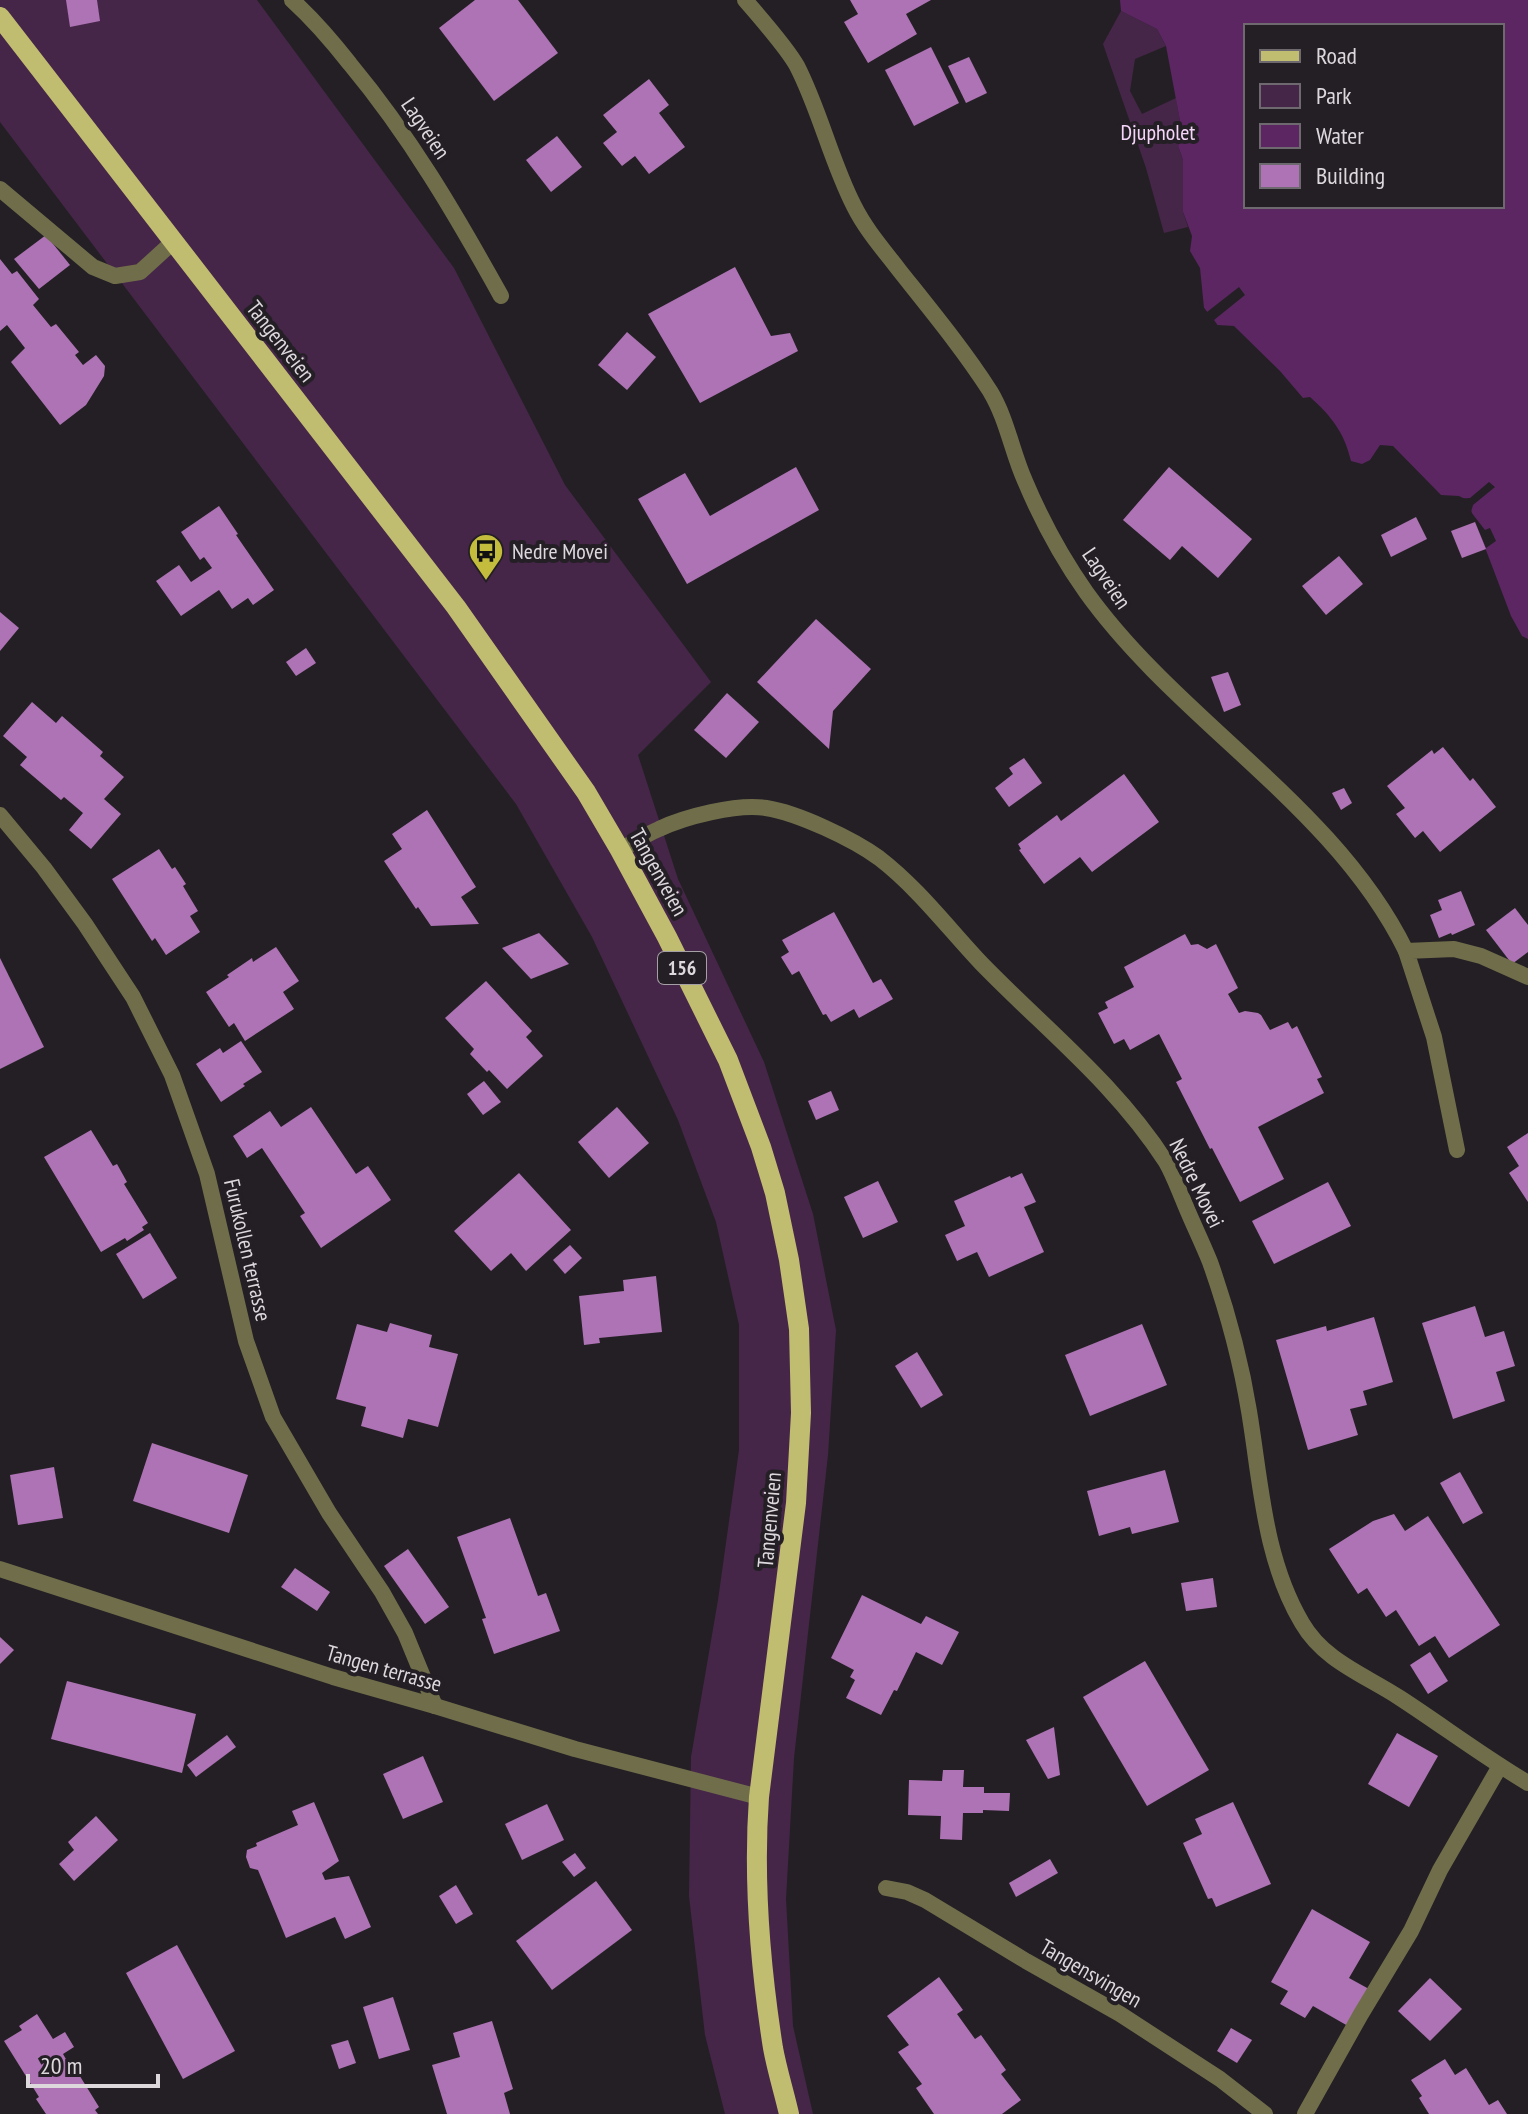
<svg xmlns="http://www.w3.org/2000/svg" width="1528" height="2114" font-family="'PT Sans Narrow',sans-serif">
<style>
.green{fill:#452648}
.water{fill:#5b2662;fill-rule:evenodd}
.pier{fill:#241f25}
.building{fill:#ad73b4}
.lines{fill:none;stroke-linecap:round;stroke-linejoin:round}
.service{stroke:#706e4a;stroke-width:16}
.minor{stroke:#706e4a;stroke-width:16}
.primary{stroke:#c0bc70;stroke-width:20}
.labels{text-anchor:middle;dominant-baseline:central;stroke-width:8;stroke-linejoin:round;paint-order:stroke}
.shield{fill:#241f25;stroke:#a5a0a5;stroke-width:2}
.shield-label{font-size:20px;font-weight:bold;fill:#dcd8dc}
.street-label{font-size:22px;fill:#dcd8dc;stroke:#241f25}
.park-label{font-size:22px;fill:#f5d6f9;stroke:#241f25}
.poi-label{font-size:22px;fill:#dcd8dc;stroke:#241f25;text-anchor:start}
</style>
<rect width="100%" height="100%" fill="#241f25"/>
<g class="green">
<polygon points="0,0 257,0 454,268 565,485 711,682 638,755 678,879 764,1062 813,1214 836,1330 828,1455 794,1758 786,1899 793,2026 813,2114 725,2114 705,2035 689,1896 691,1757 718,1600 739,1450 739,1325 716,1222 678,1120 592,937 516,804 0,122"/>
<polygon points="1121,11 1157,29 1166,46 1135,59 1130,91 1142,114 1176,98 1183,138 1178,146 1183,160 1183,212 1188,227 1164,233 1146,168 1103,44"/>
</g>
<path class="water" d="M1120,0H1528V639L1522,636L1511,616L1467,500L1459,496L1441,495L1393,446L1380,445L1370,460L1362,464L1351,461C1344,432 1332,417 1310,397L1303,398L1280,371L1234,326L1217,325L1204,308L1200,268L1190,251L1192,236L1183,212V160L1178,146L1183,137L1166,46L1157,29L1121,11ZM1246,26H1502V206H1246Z"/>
<g class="pier">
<polygon points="1239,287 1245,295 1214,320 1221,330 1215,328 1201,310 1199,301 1207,312"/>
<polygon points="1489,482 1495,487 1473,505 1471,512 1485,530 1490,528 1496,541 1486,548 1475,522 1471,523 1464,502 1458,499 1449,499 1470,498"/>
</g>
<g class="building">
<polygon points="66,0 97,0 100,21 70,27"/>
<polygon points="475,0 518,0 558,53 494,101 439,28"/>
<polygon points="850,0 931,0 906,14 917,34 868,63 844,22 858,14"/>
<polygon points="931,47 959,103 914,126 885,70"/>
<polygon points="969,57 987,93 966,103 948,66"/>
<polygon points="649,79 669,105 659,113 685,147 649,174 635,156 622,166 603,143 617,132 603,115"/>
<polygon points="557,136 582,167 551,192 526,160"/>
<polygon points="46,235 70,265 39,289 14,259"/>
<polygon points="0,259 12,274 17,271 39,299 33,305 51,327 56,324 79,352 75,355 83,365 96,355 105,366 104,376 86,405 60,425 11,362 25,348 7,325 0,331"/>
<polygon points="735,267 771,336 790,333 798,351 700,403 648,314"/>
<polygon points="627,332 656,357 627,390 598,365"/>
<polygon points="796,467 819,510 687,584 638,499 685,473 710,516"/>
<polygon points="1169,467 1252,539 1218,578 1182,546 1170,560 1123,520"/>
<polygon points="219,506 238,534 236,535 274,590 253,605 248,598 232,609 219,590 181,616 156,581 179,565 191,582 212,568 204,557 200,560 181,532"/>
<polygon points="1416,517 1427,539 1391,557 1381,535"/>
<polygon points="1475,522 1486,549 1462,558 1451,531"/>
<polygon points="1339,556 1363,584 1326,615 1302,586"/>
<polygon points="0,612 19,628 0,651"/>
<polygon points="816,619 871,669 833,711 829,749 757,682"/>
<polygon points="306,648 316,663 296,676 286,662"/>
<polygon points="1228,672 1241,705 1224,712 1211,677"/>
<polygon points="727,693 759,722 726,758 694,730"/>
<polygon points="32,702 56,723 62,716 103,752 100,756 124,777 104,799 121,814 91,849 69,830 83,813 64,797 61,800 20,765 27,757 3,736"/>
<polygon points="1443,747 1470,781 1473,778 1496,807 1440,852 1423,831 1415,838 1396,814 1405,808 1387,786 1432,750 1434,754"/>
<polygon points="1024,758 1042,783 1009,807 995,788 1013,774 1009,768"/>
<polygon points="1124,774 1159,822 1092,872 1080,857 1044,884 1019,850 1021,849 1018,844 1057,815 1061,821"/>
<polygon points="1344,788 1352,803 1341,810 1332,793"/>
<polygon points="427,810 476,887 461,897 479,924 431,926 418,907 416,909 384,861 402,849 392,834"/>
<polygon points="159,849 172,869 175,867 186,884 183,886 198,911 190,916 200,932 166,955 155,938 152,941 112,879"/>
<polygon points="1461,891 1475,925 1452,935 1451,933 1439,938 1430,915 1442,910 1438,900"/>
<polygon points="1515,908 1528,925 1528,952 1512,964 1486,930"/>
<polygon points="834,912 873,983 881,979 893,999 859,1018 854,1009 831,1022 826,1014 823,1015 799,971 792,975 781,957 789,952 782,940"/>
<polygon points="539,933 569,964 531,979 502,948"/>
<polygon points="1185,934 1191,945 1198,944 1207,949 1216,944 1238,988 1228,994 1239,1013 1245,1011 1258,1013 1261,1015 1270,1030 1288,1022 1292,1029 1297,1026 1322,1077 1317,1079 1324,1093 1258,1127 1284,1179 1240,1202 1212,1148 1210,1149 1176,1082 1182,1079 1159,1034 1130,1050 1124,1039 1114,1044 1098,1013 1108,1008 1105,1002 1134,987 1124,967"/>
<polygon points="276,947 299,981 283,992 294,1009 245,1041 234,1023 229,1027 206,992 229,977 227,975 252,958 253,962"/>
<polygon points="0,958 44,1047 0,1069"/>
<polygon points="486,981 532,1031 526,1037 543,1056 507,1089 489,1070 487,1072 470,1054 474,1049 445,1018"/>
<polygon points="241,1041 262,1072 243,1084 245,1086 221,1102 196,1064 220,1048 223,1053"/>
<polygon points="484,1081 501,1102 483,1115 467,1094"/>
<polygon points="831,1091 839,1110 816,1120 808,1101"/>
<polygon points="311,1107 356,1174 368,1166 391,1200 321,1248 300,1216 305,1213 262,1148 247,1158 233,1136 270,1111 281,1127"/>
<polygon points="617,1107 649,1143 609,1178 578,1142"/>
<polygon points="91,1130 113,1166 117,1164 127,1182 124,1184 148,1223 142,1227 144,1230 127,1241 125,1238 101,1252 44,1157"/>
<polygon points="1528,1133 1528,1202 1509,1173 1519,1166 1507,1147"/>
<polygon points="519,1173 571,1230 526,1271 511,1253 491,1271 454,1231"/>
<polygon points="1022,1173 1036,1202 1024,1207 1044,1252 989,1277 977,1252 957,1261 945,1235 965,1226 954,1201 1010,1176 1011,1178"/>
<polygon points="878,1181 898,1222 863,1238 844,1197"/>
<polygon points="1328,1182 1351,1226 1274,1264 1252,1221"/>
<polygon points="150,1233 177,1278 143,1299 116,1254"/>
<polygon points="570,1245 582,1258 565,1274 553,1260"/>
<polygon points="656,1276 662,1332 599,1338 600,1343 584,1345 579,1296 624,1291 623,1280"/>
<polygon points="1475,1306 1485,1337 1504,1331 1515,1366 1496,1372 1505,1401 1453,1419 1422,1323"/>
<polygon points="1374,1317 1393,1382 1363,1391 1367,1405 1350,1409 1358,1435 1308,1450 1276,1340 1326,1326 1327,1331"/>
<polygon points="390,1323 432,1335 429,1347 458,1354 438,1427 408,1419 403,1438 361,1426 366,1407 336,1399 357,1324 387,1332"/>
<polygon points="1142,1324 1167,1385 1090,1416 1065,1355"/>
<polygon points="917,1352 943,1395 921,1408 895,1366"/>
<polygon points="152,1443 248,1475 229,1533 133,1501"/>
<polygon points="54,1467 63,1518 18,1525 10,1475"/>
<polygon points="1165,1470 1179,1522 1132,1534 1130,1527 1099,1536 1087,1491"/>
<polygon points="1460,1472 1483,1513 1463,1524 1440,1483"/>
<polygon points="1394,1514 1405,1531 1428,1516 1500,1625 1449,1658 1435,1636 1419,1646 1396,1610 1386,1617 1367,1588 1358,1594 1329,1549 1373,1521"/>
<polygon points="510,1518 538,1596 546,1593 560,1631 494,1654 482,1619 486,1618 457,1537"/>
<polygon points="408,1549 449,1607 425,1624 384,1566"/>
<polygon points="295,1568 330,1592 317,1611 281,1587"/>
<polygon points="1213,1578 1217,1607 1186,1611 1181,1583"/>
<polygon points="862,1595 921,1624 926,1616 959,1632 942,1665 916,1652 897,1691 894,1690 881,1715 846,1698 855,1680 850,1677 854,1670 831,1658"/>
<polygon points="0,1637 14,1650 0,1664"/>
<polygon points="1430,1652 1448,1681 1428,1694 1410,1665"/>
<polygon points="1145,1661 1209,1770 1147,1806 1083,1697"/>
<polygon points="67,1681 196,1714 182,1773 51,1739"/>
<polygon points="1054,1727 1060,1775 1048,1779 1026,1740"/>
<polygon points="1397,1733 1438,1756 1409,1807 1368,1784"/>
<polygon points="227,1735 236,1747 196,1777 187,1765"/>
<polygon points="423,1756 443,1802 403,1819 383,1774"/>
<polygon points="943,1770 964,1770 963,1787 984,1787 984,1793 1010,1793 1009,1811 983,1810 983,1813 963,1813 962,1840 940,1839 941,1816 908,1815 909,1780 942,1781"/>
<polygon points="314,1802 339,1861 322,1873 325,1880 349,1876 371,1927 345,1939 335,1917 286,1938 258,1870 250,1868 246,1857 247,1850 257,1846 256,1843 298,1825 292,1811"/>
<polygon points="1233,1802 1271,1884 1216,1907 1212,1898 1208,1899 1183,1843 1202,1834 1195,1819"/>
<polygon points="547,1804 564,1840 522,1860 505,1824"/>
<polygon points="96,1816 118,1840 74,1881 59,1864 74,1850 68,1842"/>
<polygon points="575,1853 586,1868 574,1877 562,1862"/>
<polygon points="1050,1859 1058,1873 1016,1897 1009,1883"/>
<polygon points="596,1881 632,1930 552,1990 516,1941"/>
<polygon points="456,1885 473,1914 456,1924 439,1896"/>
<polygon points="1312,1909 1370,1942 1349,1978 1369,1989 1348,2026 1313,2006 1305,2018 1280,2004 1288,1991 1271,1982"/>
<polygon points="177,1945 235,2051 183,2079 126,1973"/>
<polygon points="939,1977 963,2010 957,2014 975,2039 981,2035 1006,2070 1001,2074 1021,2100 1002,2114 934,2114 916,2088 922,2084 898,2052 909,2045 887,2016"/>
<polygon points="1430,1978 1462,2009 1430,2041 1398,2011"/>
<polygon points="393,1997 410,2050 379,2059 363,2007"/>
<polygon points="37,2014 53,2039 65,2032 74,2047 63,2054 75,2075 78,2073 99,2107 95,2110 98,2114 46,2114 36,2099 39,2097 4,2041 22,2030 19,2026"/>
<polygon points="492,2021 513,2089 504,2093 510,2114 447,2114 432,2065 460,2057 453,2033"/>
<polygon points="1231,2028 1252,2040 1237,2063 1217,2051"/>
<polygon points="348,2040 356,2063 339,2069 331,2045"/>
<polygon points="1445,2059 1455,2075 1466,2068 1489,2105 1498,2100 1507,2114 1429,2114 1419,2098 1422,2096 1411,2080"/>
</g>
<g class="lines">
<g class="service">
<polyline points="0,189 93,267 115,276 140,272 173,242"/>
<polyline points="1457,1150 1434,1037 1406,951 1454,949 1481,956 1528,977"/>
</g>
<g class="minor">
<path d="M292,0C314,20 332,41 350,64C410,136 456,215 501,296"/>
<path d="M745,0C759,16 787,48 797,66C820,111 831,161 854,206C866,230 883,249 899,270C930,309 963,349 990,391C1007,419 1012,452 1025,481C1041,519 1062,558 1086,592C1179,722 1335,806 1406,951"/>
<polyline points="0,815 44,868 85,924 133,997 172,1075 207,1174 246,1341 273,1417 329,1513 382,1592 405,1633 435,1706"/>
<path d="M620,850C633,843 645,835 659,829C684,817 738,803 766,808C798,813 853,839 879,858C918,888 948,928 981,963C1045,1029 1115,1083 1166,1162C1173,1174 1178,1188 1184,1202C1192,1222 1202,1242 1210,1262C1227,1310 1241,1362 1249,1411C1261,1483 1264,1559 1302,1623C1324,1661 1365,1675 1400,1698C1443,1726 1484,1757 1528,1783"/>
<polyline points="0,1569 333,1677 435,1706 575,1749 759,1797"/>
<polyline points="886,1888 907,1892 925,1900 1026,1961 1120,2014 1220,2079 1265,2114"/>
<polyline points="1305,2114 1361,2014 1411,1931 1440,1870 1500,1766"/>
</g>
<path class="primary" d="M0,17L456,607L586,792L620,850L667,937L728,1060L761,1147L775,1193L789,1260L799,1329L801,1413L796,1503L759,1797C753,1880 760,1965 773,2048C777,2070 784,2092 789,2114"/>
</g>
<defs>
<g id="bus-pin" transform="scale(1.8)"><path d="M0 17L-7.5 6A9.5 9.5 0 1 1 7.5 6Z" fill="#c4bc3d" stroke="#241f25"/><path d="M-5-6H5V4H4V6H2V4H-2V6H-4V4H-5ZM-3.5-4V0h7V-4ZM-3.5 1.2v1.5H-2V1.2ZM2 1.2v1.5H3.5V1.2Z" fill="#111"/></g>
</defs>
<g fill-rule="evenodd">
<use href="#bus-pin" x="486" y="551"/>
</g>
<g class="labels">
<rect class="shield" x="658" y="952" width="48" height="32" rx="6"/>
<g class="shield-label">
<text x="682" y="968">156</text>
</g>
<g class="street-label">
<text transform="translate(426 128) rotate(56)">Lagveien</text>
<text transform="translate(281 341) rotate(52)">Tangenveien</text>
<text transform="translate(1107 578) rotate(56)">Lagveien</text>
<text transform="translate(659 872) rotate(61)">Tangenveien</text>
<text transform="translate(1197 1183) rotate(64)">Nedre Movei</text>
<text transform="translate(248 1250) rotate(77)">Furukollen terrasse</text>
<text transform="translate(769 1520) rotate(-85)">Tangenveien</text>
<text transform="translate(384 1668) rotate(16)">Tangen terrasse</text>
<text transform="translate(1091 1973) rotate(30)">Tangensvingen</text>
</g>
<g class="park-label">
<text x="1158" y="132">Djupholet</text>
</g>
<g class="poi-label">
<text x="512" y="551">Nedre Movei</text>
</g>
</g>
<rect x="1244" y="24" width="260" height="184" fill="#241f25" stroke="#6e696e" stroke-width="2"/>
<rect x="1260" y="50" width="40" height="12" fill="#c0bc70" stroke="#6e696e" stroke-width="2"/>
<text x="1316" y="64" font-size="24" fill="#dcd8dc">Road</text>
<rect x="1260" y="84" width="40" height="24" fill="#452648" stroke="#6e696e" stroke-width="2"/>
<text x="1316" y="104" font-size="24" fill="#dcd8dc">Park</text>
<rect x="1260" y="124" width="40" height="24" fill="#5b2662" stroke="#6e696e" stroke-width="2"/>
<text x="1316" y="144" font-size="24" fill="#dcd8dc">Water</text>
<rect x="1260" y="164" width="40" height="24" fill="#ad73b4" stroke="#6e696e" stroke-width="2"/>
<text x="1316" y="184" font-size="24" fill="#dcd8dc">Building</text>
<path d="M28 2074v12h130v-12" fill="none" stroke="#dcd8dc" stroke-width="4"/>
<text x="40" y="2074" font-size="24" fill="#dcd8dc" stroke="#241f25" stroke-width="6" paint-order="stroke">20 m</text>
</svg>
